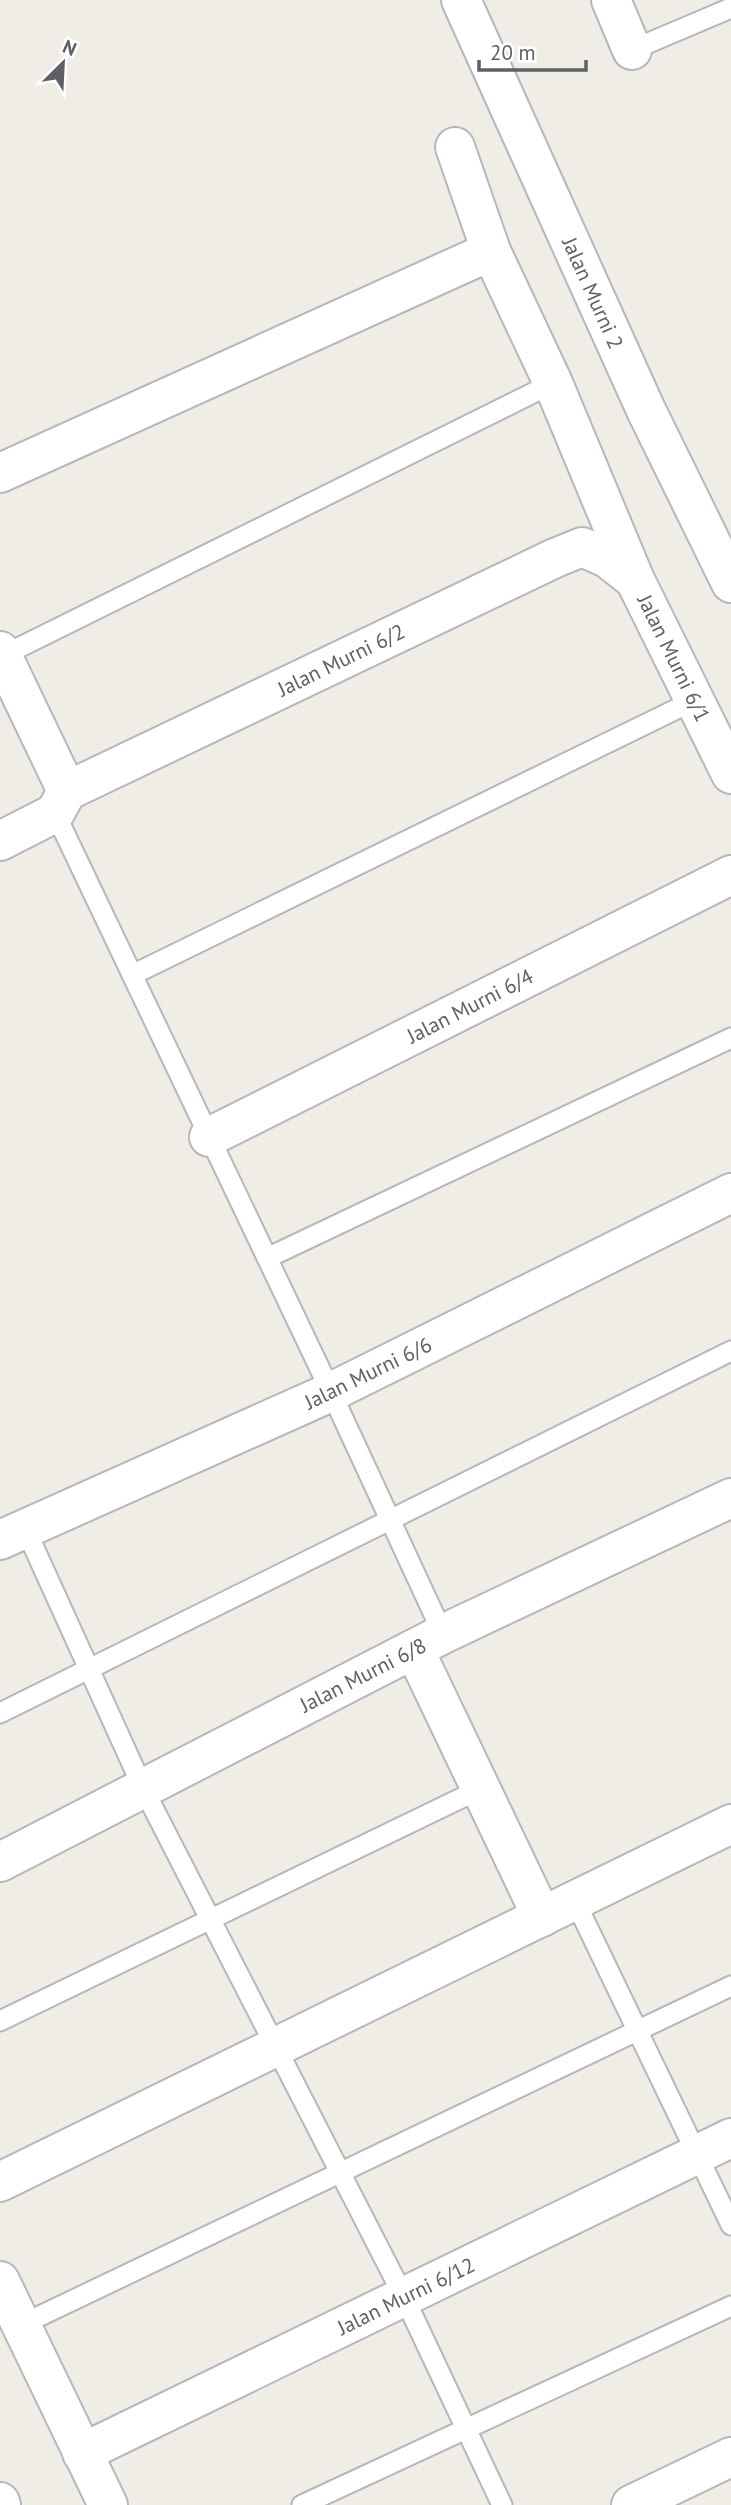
<svg xmlns="http://www.w3.org/2000/svg" width="731" height="2505" font-family="'PT Sans',sans-serif">
<style>
.lines{fill:none;stroke-linecap:round;stroke-linejoin:round}
.service-casing{stroke:#b5b7bc;stroke-width:23}
.minor-casing{stroke:#b5b7bc;stroke-width:42}
.tertiary-casing{stroke:#b5b7bc;stroke-width:42}
.service{stroke:#fff;stroke-width:19}
.minor{stroke:#fff;stroke-width:38}
.tertiary{stroke:#fff;stroke-width:38}
.labels{text-anchor:middle;dominant-baseline:central;stroke-width:5;stroke-linejoin:round;paint-order:stroke}
.street-label{font-size:21px;fill:#5d6065;stroke:#fff}
</style>
<rect width="100%" height="100%" fill="#efede5"/>
<g class="lines">
<g class="service-casing">
<g id="service">
<polyline points="632,50 731,8"/>
<polyline points="2,656 553,383"/>
<polyline points="55,813 331,1392 443,1634"/>
<polyline points="132,975 695,700"/>
<polyline points="267,1258 731,1038"/>
<polyline points="25,1528 143,1788 404,2297 502,2505"/>
<polyline points="0,1713 731,1351"/>
<polyline points="575,1901 731,2225"/>
<polyline points="0,2021 480,1789"/>
<polyline points="21,2325 731,1986"/>
<polyline points="302,2505 731,2306"/>
</g>
</g>
<g class="minor-casing">
<g id="minor">
<polyline points="611,0 632,50"/>
<polyline points="455,147 491,251 553,383 635,580 731,774"/>
<polyline points="0,473 491,251"/>
<polyline points="0,651 67,791"/>
<polyline points="0,841 55,813 67,791 555,558 582,547 607,558 635,580"/>
<polyline points="209,1137 731,875"/>
<polyline points="0,1540 331,1392 731,1193"/>
<polyline points="414,1649 542,1917"/>
<polyline points="0,1862 443,1634 731,1498"/>
<polyline points="0,2182 731,1824"/>
<polyline points="0,2281 108,2505"/>
<polyline points="82,2453 731,2138"/>
<polyline points="0,2502 1,2505"/>
<polyline points="631,2505 731,2457"/>
</g>
</g>
<g class="tertiary-casing">
<polyline id="tertiary" points="461,0 646,410 731,583"/>
</g>
<use href="#service" class="service"/>
<use href="#minor" class="minor"/>
<use href="#tertiary" class="tertiary"/>
</g>
<g class="labels">
<g class="street-label">
<text transform="translate(593 293) rotate(66)">Jalan Murni 2</text>
<text transform="translate(674 658) rotate(64)">Jalan Murni 6/1</text>
<text transform="translate(341 660) rotate(-26)">Jalan Murni 6/2</text>
<text transform="translate(470 1006) rotate(-27)">Jalan Murni 6/4</text>
<text transform="translate(368 1373) rotate(-26)">Jalan Murni 6/6</text>
<text transform="translate(363 1675) rotate(-27)">Jalan Murni 6/8</text>
<text transform="translate(406 2296) rotate(-26)">Jalan Murni 6/12</text>
</g>
</g>
<g transform="translate(63 63) rotate(24)" stroke="#ffffff" stroke-width="5" paint-order="stroke">
<path d="M0-5L12 26L0 18L-12 26Z" fill="#5d6065"/>
<text y="-10" font-size="19" font-weight="bold" text-anchor="middle" fill="#5d6065">N</text>
</g>
<path d="M479 60v10h107v-10" fill="none" stroke="#5d6065" stroke-width="3.5"/>
<text x="490" y="60" font-size="21" fill="#5d6065" stroke="#ffffff" stroke-width="5" paint-order="stroke">20 m</text>
</svg>
